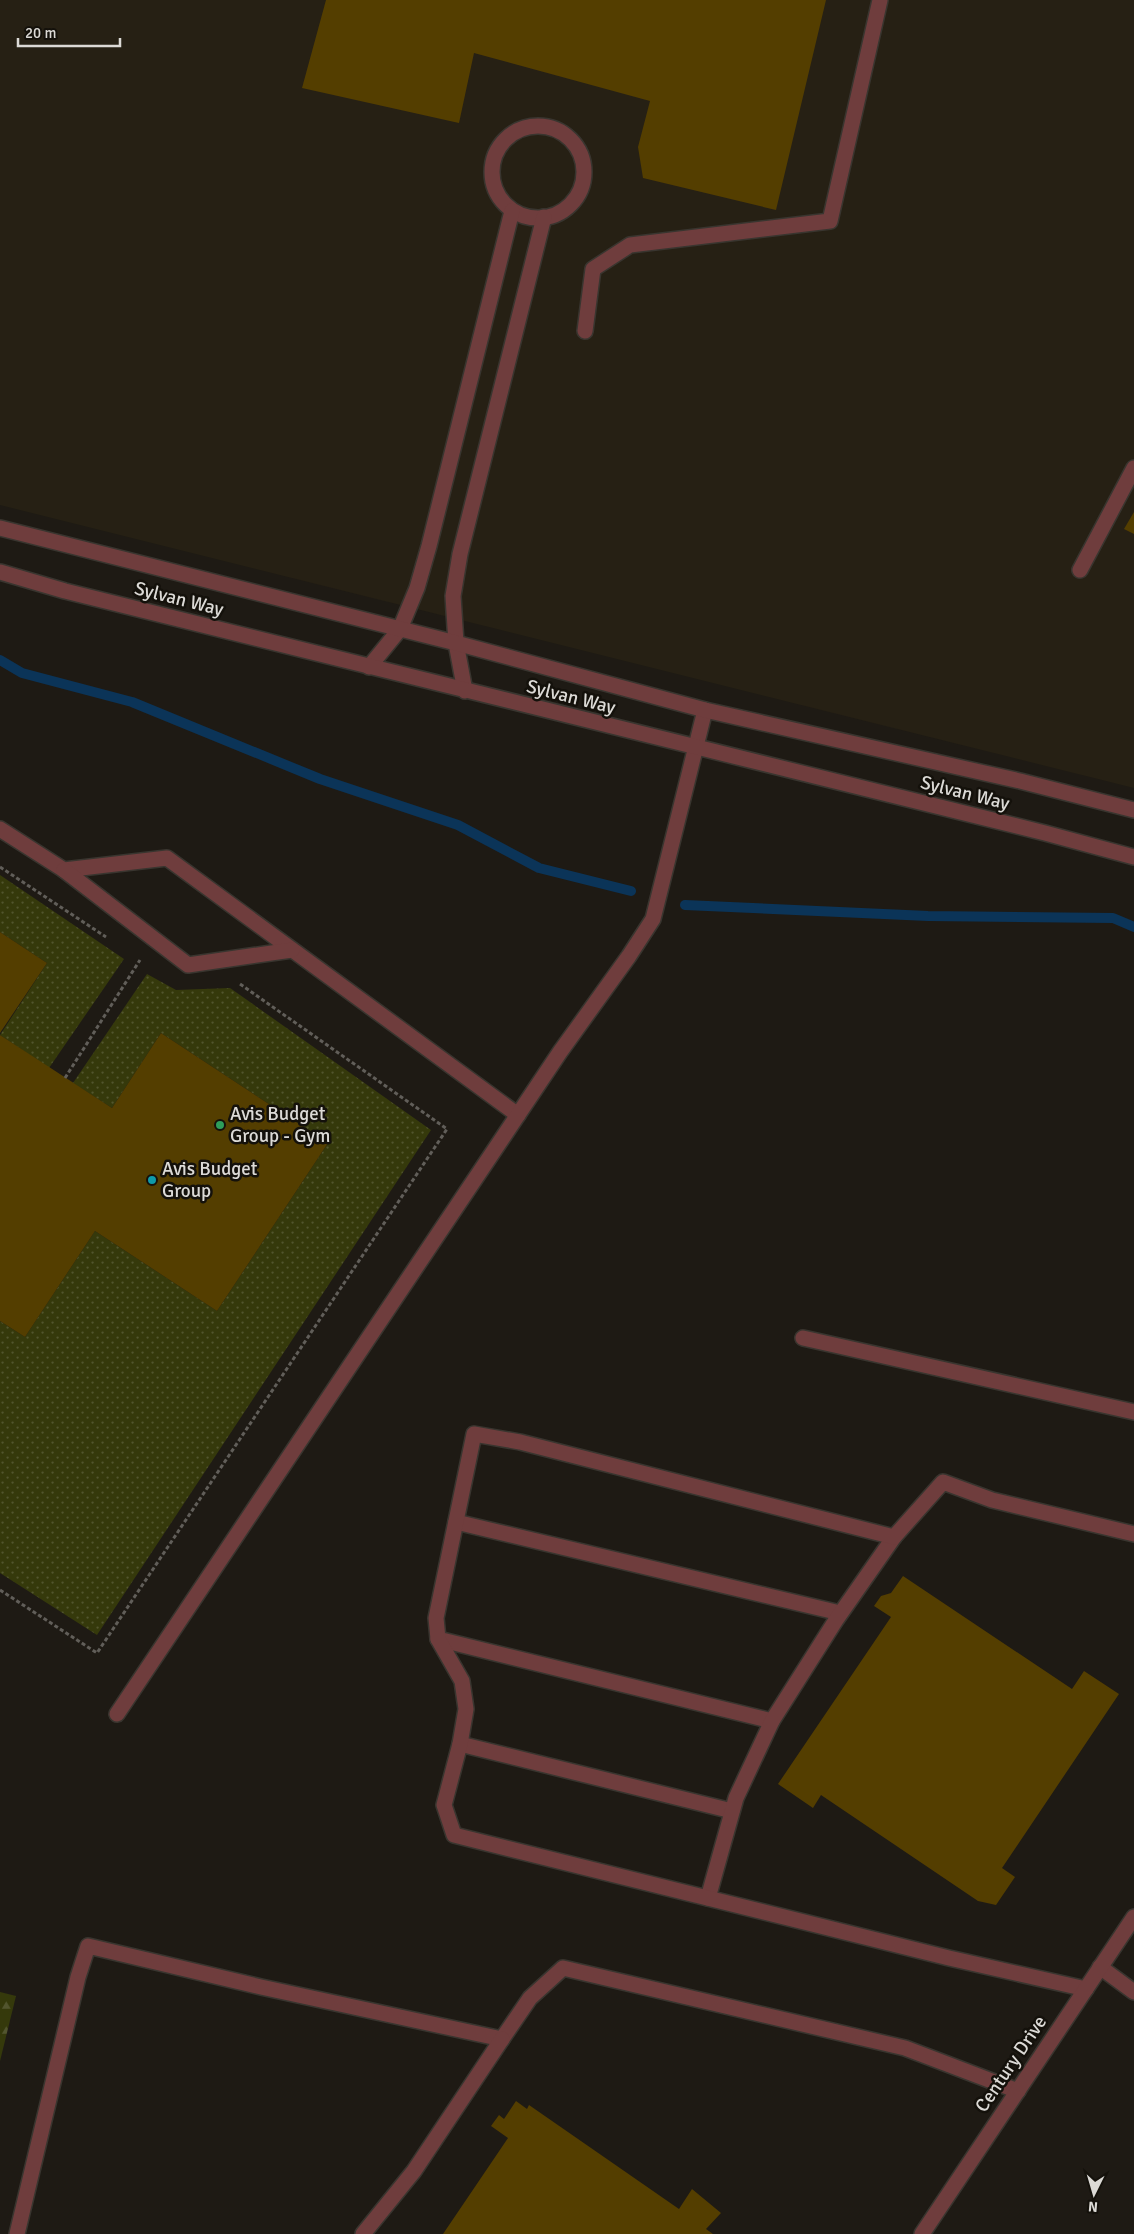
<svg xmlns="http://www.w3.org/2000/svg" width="1134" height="2234" font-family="Signika,sans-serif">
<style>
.built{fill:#262014}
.grass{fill:url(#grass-dots)}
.forest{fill:url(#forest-firs)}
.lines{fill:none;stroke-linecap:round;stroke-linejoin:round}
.stream{stroke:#0b3458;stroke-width:10}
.building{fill:#543e00}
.service-casing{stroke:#39352f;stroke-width:18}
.minor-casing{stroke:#39352f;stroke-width:18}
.tertiary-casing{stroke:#39352f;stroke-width:18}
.path{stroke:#615e59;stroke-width:3;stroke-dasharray:4 2.5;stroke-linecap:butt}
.service{stroke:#6f3d3d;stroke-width:15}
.minor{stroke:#6f3d3d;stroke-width:15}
.tertiary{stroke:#6f3d3d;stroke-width:15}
.leisure-dot{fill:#2e9e5b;stroke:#14110b;stroke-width:2}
.culture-dot{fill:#0f9aa8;stroke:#14110b;stroke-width:2}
.labels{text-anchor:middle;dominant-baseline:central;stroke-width:5;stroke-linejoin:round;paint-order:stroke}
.street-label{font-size:19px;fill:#dcdad6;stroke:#14110b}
.poi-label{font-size:19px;fill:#dcdad6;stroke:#14110b;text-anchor:start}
</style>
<defs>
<pattern id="grass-dots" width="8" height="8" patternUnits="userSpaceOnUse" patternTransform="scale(1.25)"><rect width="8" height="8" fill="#35390b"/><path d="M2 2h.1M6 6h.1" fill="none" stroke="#52552e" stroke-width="1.8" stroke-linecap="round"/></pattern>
<pattern id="forest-firs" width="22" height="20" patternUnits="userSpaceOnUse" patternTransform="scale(1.25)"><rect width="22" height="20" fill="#35390b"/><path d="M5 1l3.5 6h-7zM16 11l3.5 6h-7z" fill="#52552e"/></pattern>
</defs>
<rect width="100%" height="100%" fill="#1e1a14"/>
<polygon class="built" points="0,0 1134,0 1134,788 0,505"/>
<g class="grass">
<polygon points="0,875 124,959 49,1068 0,1035 47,963 0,932"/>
<polygon points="147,974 176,990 230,988 431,1130 97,1635 0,1573 0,1321 25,1337 95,1231 217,1311 328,1143 161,1033 112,1108 73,1083"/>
</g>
<polygon class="forest" points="0,1992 16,1996 0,2061"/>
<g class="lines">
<g class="stream">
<polyline points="0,660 22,673 132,702 320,779 458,825 539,868 631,891"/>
<polyline points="685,905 928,916 1113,918 1134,927"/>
</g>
</g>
<g class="building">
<polygon points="326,0 826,0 776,210 643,178 638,147 650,101 474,53 459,123 302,88"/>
<polygon points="1134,512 1134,534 1124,529"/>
<polygon points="0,932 47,963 0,1033"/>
<polygon points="161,1033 328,1143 217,1311 95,1231 25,1337 0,1321 0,1035 112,1108"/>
<polygon points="903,1576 1072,1689 1084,1671 1119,1694 1002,1868 1015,1877 996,1905 978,1901 821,1795 813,1808 778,1784 891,1617 874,1606 881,1596 891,1593"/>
<polygon points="516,2101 527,2109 529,2105 679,2209 692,2189 721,2213 706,2229 713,2234 443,2234 508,2138 491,2126 499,2115 504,2119"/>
</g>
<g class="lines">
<g class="service-casing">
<g id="service">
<circle cx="538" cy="172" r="46"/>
<polyline points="585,331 593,269 630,245 830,221 880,0"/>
<polyline points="1080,570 1134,468"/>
<polyline points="369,667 400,629 417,588 429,546 512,211"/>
<polyline points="465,691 456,643 453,596 460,554 544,217"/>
<polyline points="0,829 64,870 167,858 518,1115"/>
<polyline points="64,870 188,965 292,950"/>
<polyline points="803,1338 1134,1412"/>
<polyline points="456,1522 840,1613"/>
<polyline points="438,1639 772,1721"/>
<polyline points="117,1714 560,1052 629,956 653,919 705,710"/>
<polyline points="460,1744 732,1811"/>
<polyline points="708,1898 736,1798 772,1721 836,1620 894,1537"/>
<polyline points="1100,1967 1134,1992"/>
<polyline points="1086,1989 949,1958 454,1835 444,1805 460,1744 466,1709 462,1681 438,1639 436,1618 474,1434 520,1442 894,1537 943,1482 992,1500 1134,1534"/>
<polyline points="17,2234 78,1977 88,1946 261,1987 502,2039 530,1998 563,1968 905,2048 1018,2091"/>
<polyline points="363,2234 414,2171 502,2039"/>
</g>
</g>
<g class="minor-casing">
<polyline id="minor" points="922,2234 1134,1917"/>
</g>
<g class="tertiary-casing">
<g id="tertiary">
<polyline points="0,528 456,643 705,710 1020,781 1134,810"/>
<polyline points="0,572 65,591 1045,833 1134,857"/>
</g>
</g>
<g class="path">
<polyline points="0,867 106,937"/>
<polyline points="65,1078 140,960"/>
<polyline points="0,1590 97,1653 447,1129 240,984"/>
</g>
<use href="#service" class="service"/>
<use href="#minor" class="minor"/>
<use href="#tertiary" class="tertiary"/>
</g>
<circle class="leisure-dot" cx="220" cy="1125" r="5"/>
<circle class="culture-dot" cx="152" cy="1180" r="5"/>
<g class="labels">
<g class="street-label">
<text transform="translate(179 599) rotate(14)">Sylvan Way</text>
<text transform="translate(571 697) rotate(14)">Sylvan Way</text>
<text transform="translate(965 793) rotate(14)">Sylvan Way</text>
<text transform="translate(1011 2064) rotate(-56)">Century Drive</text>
</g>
<g class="poi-label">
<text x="230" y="1114">Avis Budget<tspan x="230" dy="22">Group - Gym</tspan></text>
<text x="162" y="1169">Avis Budget<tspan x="162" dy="22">Group</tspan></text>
</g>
</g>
<g transform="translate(1094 2194) rotate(185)" stroke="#14110b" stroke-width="4" paint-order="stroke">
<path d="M0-4L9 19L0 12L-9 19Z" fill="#dcdad6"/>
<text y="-8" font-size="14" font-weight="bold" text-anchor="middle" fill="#dcdad6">N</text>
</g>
<path d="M18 38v8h102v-8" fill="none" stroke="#dcdad6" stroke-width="2.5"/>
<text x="25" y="38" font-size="15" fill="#dcdad6" stroke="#14110b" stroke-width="4" paint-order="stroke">20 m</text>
</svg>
